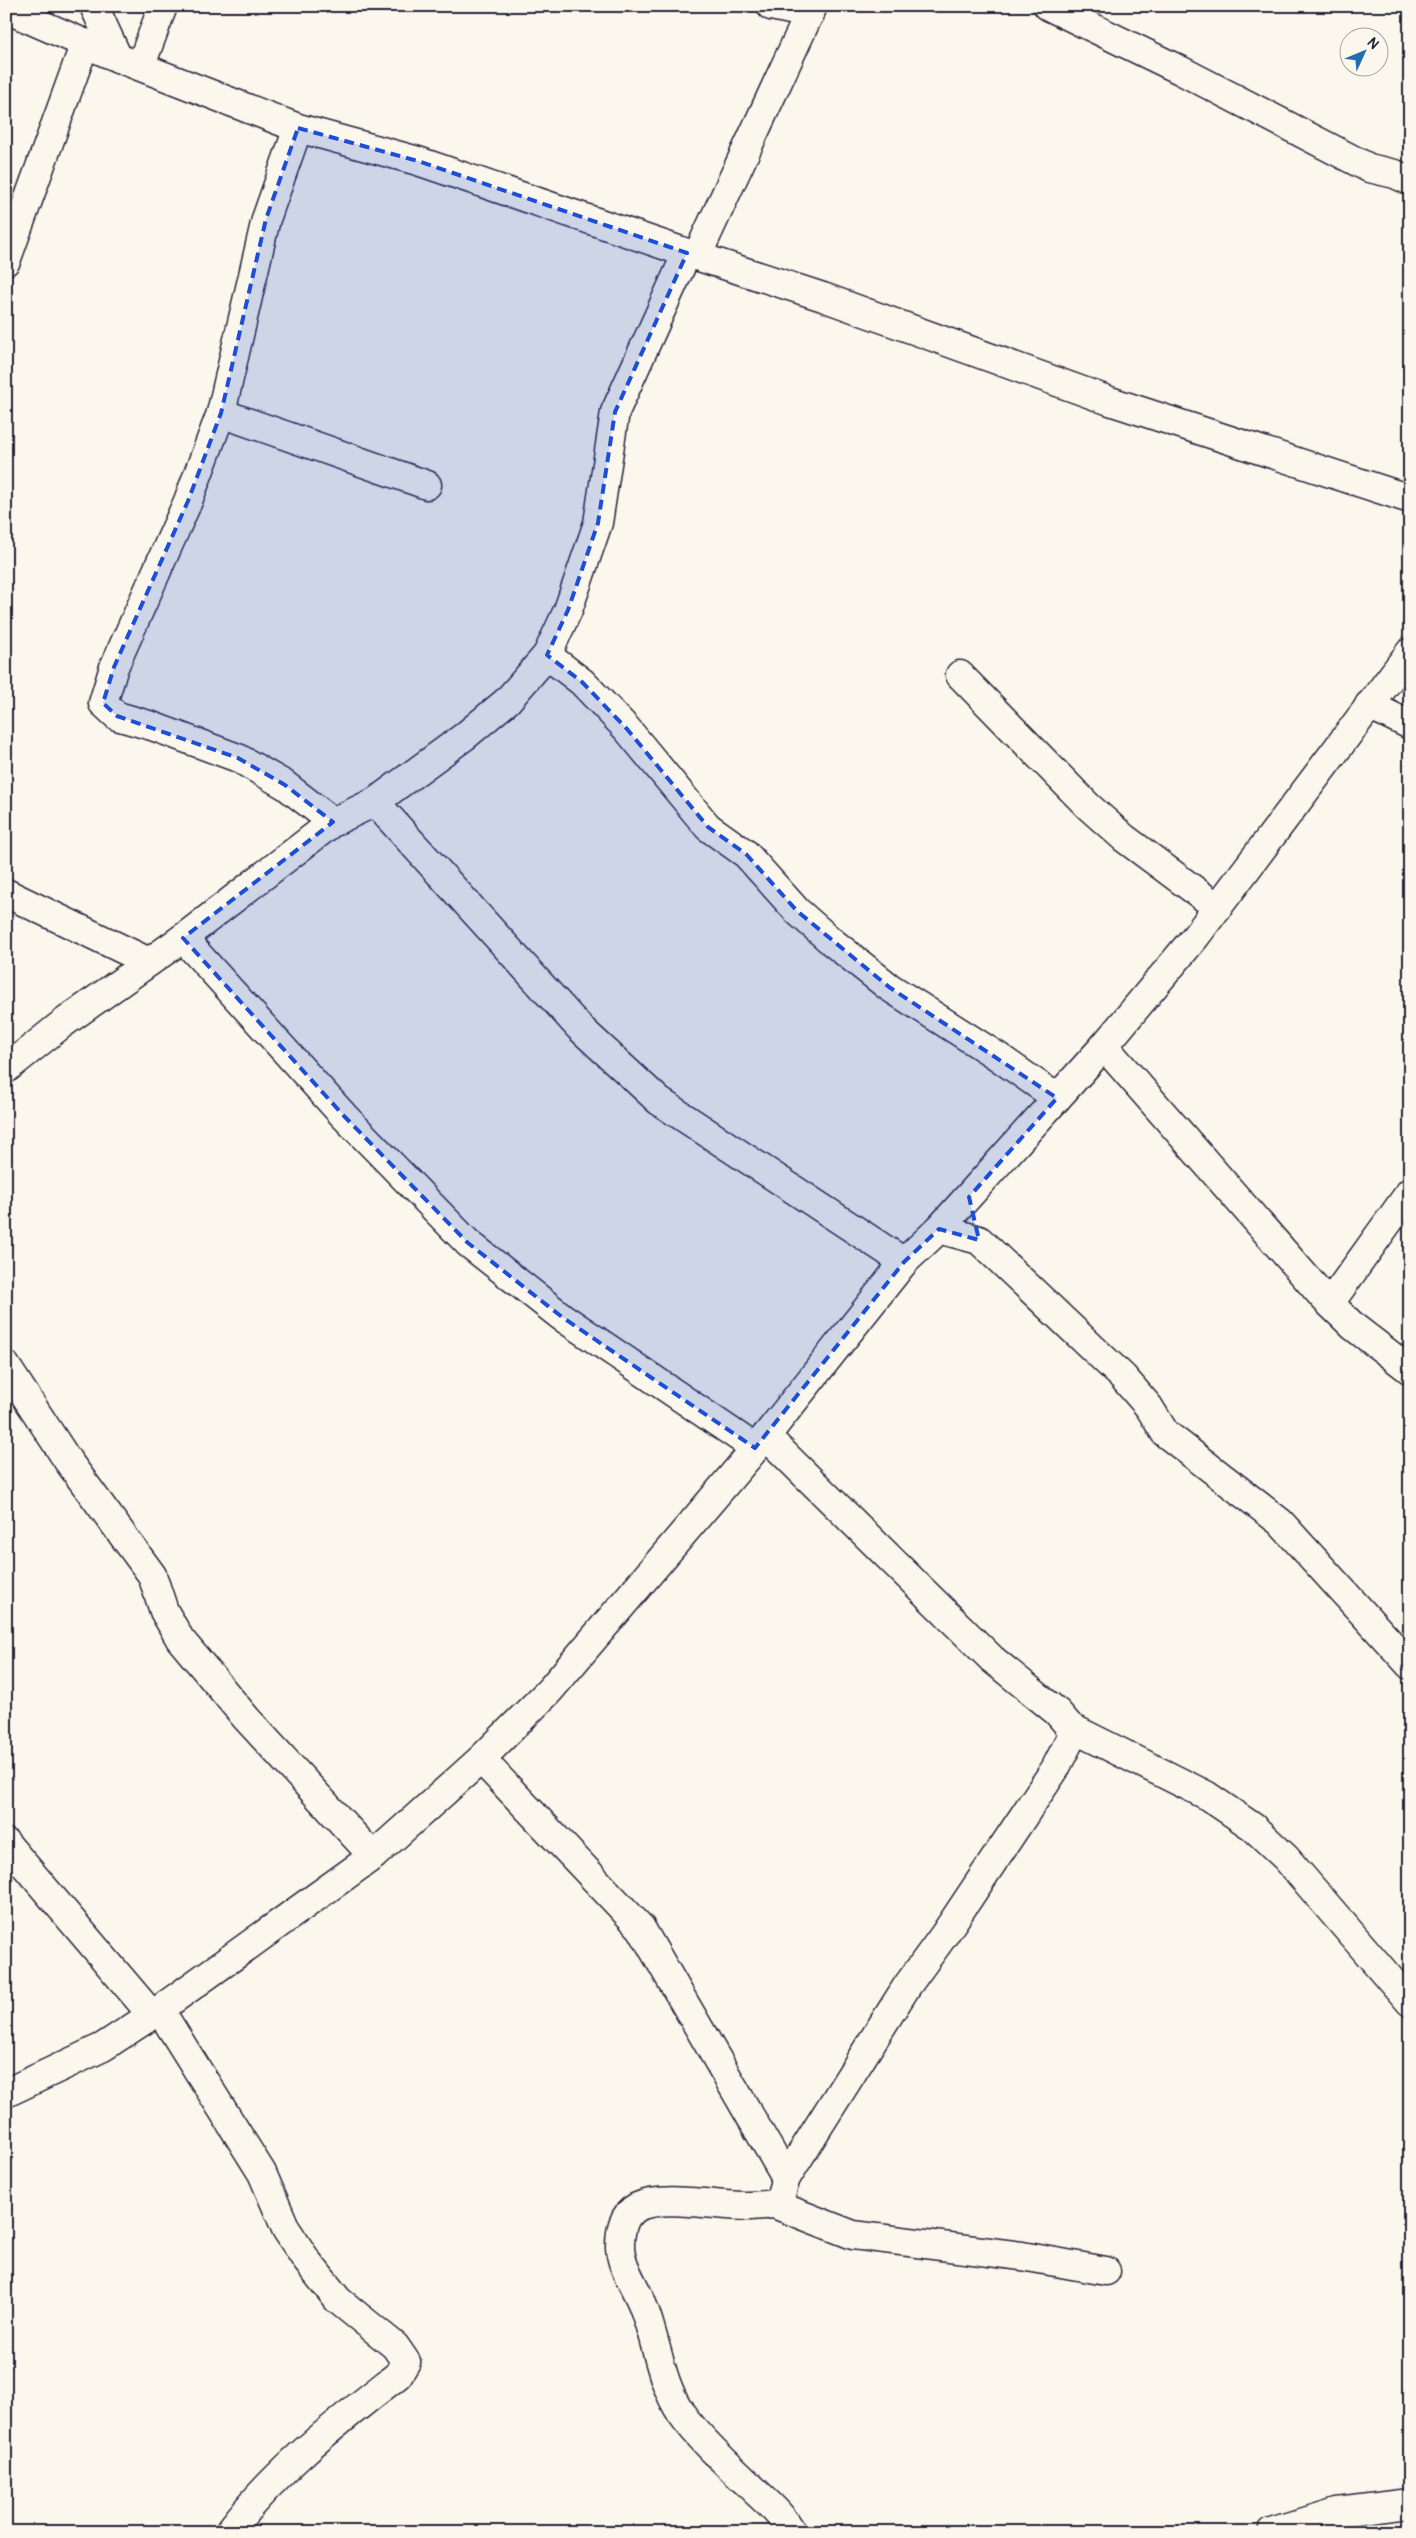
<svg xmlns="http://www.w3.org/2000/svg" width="1416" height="2538" font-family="Pangolin,sans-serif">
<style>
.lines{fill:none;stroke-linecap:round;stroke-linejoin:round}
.minor-casing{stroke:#22223b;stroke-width:31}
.minor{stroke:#fbf7ec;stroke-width:28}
.marked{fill:#1d4ed8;fill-opacity:0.2;stroke:#1d4ed8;stroke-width:4;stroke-dasharray:10 6;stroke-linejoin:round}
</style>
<rect width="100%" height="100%" fill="#fbf7ec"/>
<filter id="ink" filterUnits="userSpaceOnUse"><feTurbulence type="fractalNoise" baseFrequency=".02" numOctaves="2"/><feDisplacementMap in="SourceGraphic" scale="10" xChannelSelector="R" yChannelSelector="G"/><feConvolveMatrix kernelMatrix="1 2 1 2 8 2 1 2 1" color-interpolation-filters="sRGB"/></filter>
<g filter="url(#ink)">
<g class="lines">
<g class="minor-casing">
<g id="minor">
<polyline points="94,6 118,58"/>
<polyline points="771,6 810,14"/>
<polyline points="1048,6 1180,70 1369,168 1395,174 1410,181"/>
<polyline points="6,9 118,58 298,128 418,161 687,253 823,297 1110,401 1410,499"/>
<polyline points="141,65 163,6"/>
<polyline points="298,128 266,219 221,413 188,501 114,667 103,703 117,716 152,726 238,758 285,785 333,822"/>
<polyline points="697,256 813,6"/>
<polyline points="6,261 85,43"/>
<polyline points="221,413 427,485"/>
<polyline points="547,655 582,682 627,729 708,827 746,854 797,911 831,941 889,987 997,1056 1057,1098"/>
<polyline points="960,675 1088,806 1124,838 1217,907"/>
<polyline points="1369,705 1410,725"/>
<polyline points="375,802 579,1027 659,1101 904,1262"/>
<polyline points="6,893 149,962"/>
<polyline points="183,938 344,1116 468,1243 562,1317 755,1448"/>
<polyline points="1104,1046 1325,1299 1354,1327 1410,1370"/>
<polyline points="6,1069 62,1024 183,938 333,822 375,802 465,736 507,701 547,655 568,610 598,523 615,412 687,253"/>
<polyline points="939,1229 979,1240 1123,1377 1149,1407 1165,1433 1280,1522 1410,1665"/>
<polyline points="1330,1303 1410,1192"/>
<polyline points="6,1366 68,1461 152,1575 164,1611 180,1639 246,1718 373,1856"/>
<path d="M766,1436L992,1659L1057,1712L1070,1727L1072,1736L1055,1769L944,1935L907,1986L786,2178L779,2201C771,2206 760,2205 750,2206C720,2207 664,2194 637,2207C622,2215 620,2232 620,2247C621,2268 636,2287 643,2306C657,2342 660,2381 681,2413C697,2436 728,2465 749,2485C764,2500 781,2513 792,2532"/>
<polyline points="1070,1727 1206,1795 1253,1827 1286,1858 1410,2002"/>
<polyline points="481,1759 641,1928 786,2178"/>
<polyline points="6,1843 152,2015"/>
<path d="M160,2010L262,2173L286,2229L307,2261L338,2300L395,2346L406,2362L398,2375C337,2423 276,2469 229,2532"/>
<polyline points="6,2093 103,2047 152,2015 373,1856 481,1759 550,1690 766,1436 904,1262 939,1229 1104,1046 1196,936 1410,652"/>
<polyline points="774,2204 853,2235 1022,2256 1106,2271"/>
<polyline points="1272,2532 1337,2512 1410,2503"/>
</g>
</g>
<use href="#minor" class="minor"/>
</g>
</g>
<path class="marked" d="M298,128L418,161L687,253L615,412L598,523L568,610L547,655L582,682L627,729L708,827L746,854L797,911L889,987L1057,1098L969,1197L979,1240L939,1229L904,1262L755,1448L562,1317L468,1243L344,1116L183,938L333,822L285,785L238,758L117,716L103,703L114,667L188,501L221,413L266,219Z"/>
<rect width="1416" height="2538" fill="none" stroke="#fbf7ec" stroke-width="25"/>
<rect x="12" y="12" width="1391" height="2513" fill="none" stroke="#22223b" stroke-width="2" filter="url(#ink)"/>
<g transform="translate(1364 52) rotate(46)"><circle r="24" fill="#fbf7ec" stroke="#a4a2a5"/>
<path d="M0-4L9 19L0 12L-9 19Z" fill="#1f6fb2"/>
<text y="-8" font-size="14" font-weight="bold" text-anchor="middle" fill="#22223b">N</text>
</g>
</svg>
